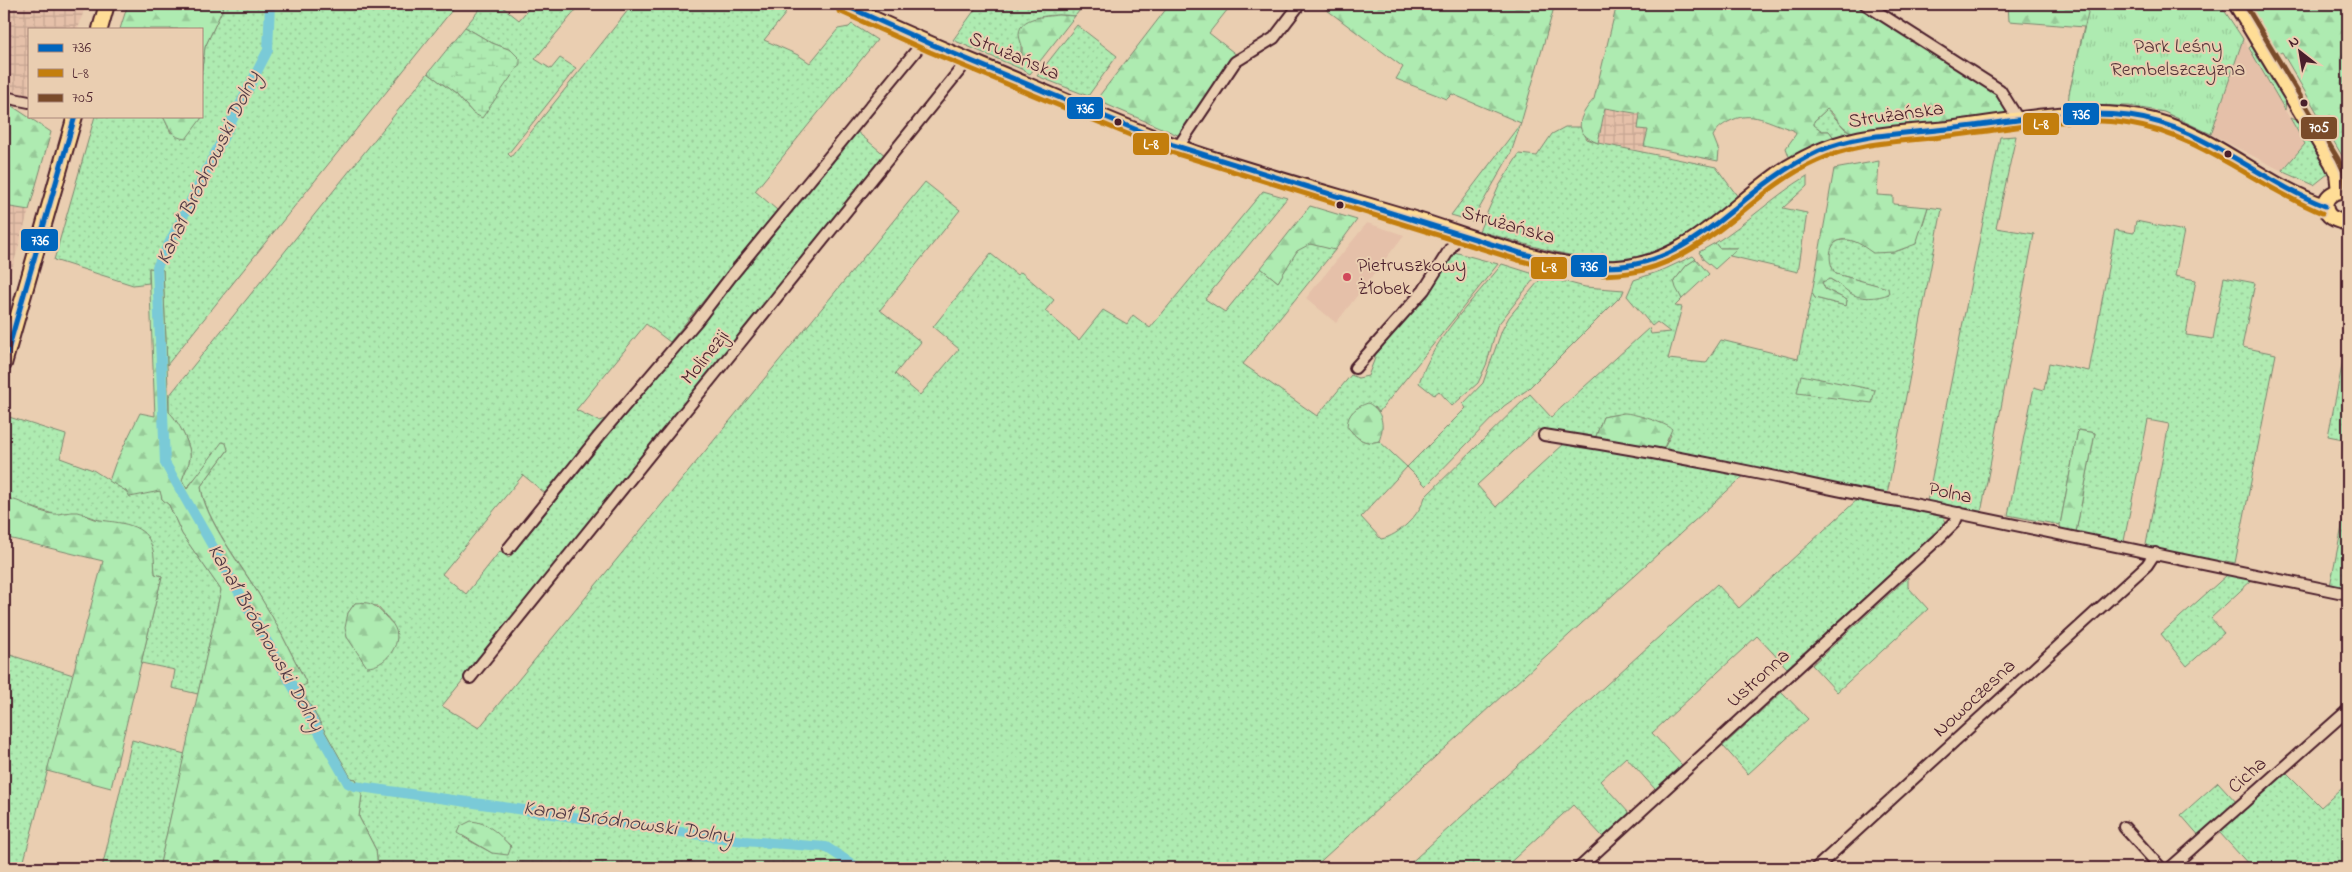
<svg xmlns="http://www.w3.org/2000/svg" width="2352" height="872" font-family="'Indie Flower',sans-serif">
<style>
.built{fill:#e5c0a9}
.industrial{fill:url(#industrial-grid)}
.grass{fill:url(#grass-dots);stroke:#7c856e;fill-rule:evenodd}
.forest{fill:url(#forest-firs);stroke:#7c856e}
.wetland{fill:url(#wetland-marsh);stroke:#7c856e}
.park{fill:url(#park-tufts);stroke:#7c856e}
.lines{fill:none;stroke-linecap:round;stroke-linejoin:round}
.canal{stroke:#7acad7;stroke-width:10}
.minor-casing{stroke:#4a1f2b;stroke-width:14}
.major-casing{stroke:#4a1f2b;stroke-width:18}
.minor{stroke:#eaceb1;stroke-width:10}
.major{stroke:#ffdd96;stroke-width:14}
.bus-1-casing{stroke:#eaceb1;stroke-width:9}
.bus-2-casing{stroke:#eaceb1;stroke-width:9}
.bus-3-casing{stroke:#eaceb1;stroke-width:9}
.bus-1{stroke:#0065bd;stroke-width:5}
.bus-2{stroke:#c37e0d;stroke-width:5}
.bus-3{stroke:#7a4b2a;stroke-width:5}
.bus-dot{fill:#4a1f2b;stroke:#eaceb1;stroke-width:2}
.poi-dot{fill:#d1495b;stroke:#eaceb1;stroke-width:2}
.labels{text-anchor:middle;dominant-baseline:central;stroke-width:4;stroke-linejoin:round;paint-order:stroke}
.park-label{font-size:20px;fill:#543338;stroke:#eaceb1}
.street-label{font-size:20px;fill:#4a1f2b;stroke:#eaceb1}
.poi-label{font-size:20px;fill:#4a1f2b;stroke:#eaceb1;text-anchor:start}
.water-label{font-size:21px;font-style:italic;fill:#513945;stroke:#eaceb1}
.line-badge{stroke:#eaceb1;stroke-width:2}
.badge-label{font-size:14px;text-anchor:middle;font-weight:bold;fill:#fff}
</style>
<defs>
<pattern id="industrial-grid" width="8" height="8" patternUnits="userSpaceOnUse" patternTransform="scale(1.25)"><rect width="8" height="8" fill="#e5c0a9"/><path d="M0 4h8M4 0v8" fill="none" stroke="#c6a592"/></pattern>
<pattern id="grass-dots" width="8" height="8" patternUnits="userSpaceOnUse" patternTransform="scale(1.25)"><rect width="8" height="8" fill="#aeebb1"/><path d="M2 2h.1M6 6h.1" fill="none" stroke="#97c998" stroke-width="1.8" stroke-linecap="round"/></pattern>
<pattern id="forest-firs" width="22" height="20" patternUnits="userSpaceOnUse" patternTransform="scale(1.25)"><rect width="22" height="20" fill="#aeebb1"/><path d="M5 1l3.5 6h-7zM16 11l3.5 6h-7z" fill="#97c998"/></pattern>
<pattern id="wetland-marsh" width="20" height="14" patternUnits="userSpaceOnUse" patternTransform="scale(1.25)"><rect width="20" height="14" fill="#aeebb1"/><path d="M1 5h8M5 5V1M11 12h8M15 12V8" fill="none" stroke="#97c998"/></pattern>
<pattern id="park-tufts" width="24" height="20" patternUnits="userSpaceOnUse" patternTransform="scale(1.25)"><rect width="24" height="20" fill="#aeebb1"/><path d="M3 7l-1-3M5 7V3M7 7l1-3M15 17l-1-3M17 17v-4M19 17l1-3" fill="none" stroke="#97c998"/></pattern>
</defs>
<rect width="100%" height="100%" fill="#eaceb1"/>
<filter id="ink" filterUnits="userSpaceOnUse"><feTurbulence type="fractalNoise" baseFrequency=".02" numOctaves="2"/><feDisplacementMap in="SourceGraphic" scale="10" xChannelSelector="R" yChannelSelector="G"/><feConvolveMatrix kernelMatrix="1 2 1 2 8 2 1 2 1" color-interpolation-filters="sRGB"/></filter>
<g filter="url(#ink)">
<g class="built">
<polygon points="2243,39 2305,144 2282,171 2211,134"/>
<polygon points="1367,223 1404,235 1336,323 1306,298"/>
</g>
<g class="industrial">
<polygon points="4,4 86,4 78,29 29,29 29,101 4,95"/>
<polygon points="1605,108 1641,115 1648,130 1643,151 1598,143"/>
<polygon points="4,206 29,210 4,297"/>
</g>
<g class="grass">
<polygon points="225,4 457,4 167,365 163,270 149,268 149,283 133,285 54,260 95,116 163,116 171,133 201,119 201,75 205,47"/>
<path d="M484,4H499L519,20L533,4H581L535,59L551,69L560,58L576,68L508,154L511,157L633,4H741L744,6L774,4L786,13L764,40L798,55L810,63L838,29L849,27L852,24L877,40L755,191L777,210L670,342L646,324L576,410L599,421L608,418L546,494L523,475L442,574L466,594L500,551L509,558L856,131L886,156L442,706L479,728L925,182L960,210L880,310L921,342L895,374L920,395L959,349L933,327L991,254L1017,275L1021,272L1054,300L1045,311L1079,340L1103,310L1127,324L1133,315L1150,328L1263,191L1287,198L1205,299L1225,312L1261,268L1278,282C1285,271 1296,243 1311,244C1319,244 1327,248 1335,250L1243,364L1317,416L1351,375L1358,378L1368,376L1375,358V352L1454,252L1498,264L1379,412L1375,407L1347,426C1356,438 1364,445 1379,441L1407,467L1466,408L1463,404L1483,383L1502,330L1509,317L1543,276L1585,287L1624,290L1622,295L1527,390L1504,406L1426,486L1407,467L1361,517L1381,539C1399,536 1420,514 1425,497L1530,394L1551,417L1649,328L1651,334L1670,332L1657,322L1652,326L1627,296L1634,280L1663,270L1693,256L1696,259L1687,265L1674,281L1682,299L1675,306L1682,307L1668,359L1706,363L1721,340L1798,359L1812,293L1815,298L1846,306L1847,300L1825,289L1822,283L1824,280L1830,279L1845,288L1883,287L1836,274C1831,268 1828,261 1830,252C1836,227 1868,248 1884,251C1891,253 1900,251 1907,247C1920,241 1924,220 1928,207L1942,209L1887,495L1662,452L1671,435C1644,417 1636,410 1603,417L1595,439L1538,429L1477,485L1496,507L1566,442L1748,472L1313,868H378L376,850L359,817L362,795L356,779L351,778L300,687L306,683L303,676C289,650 277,623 261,598C244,568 204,519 201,486L228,450L196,477L186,489L182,480C184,473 189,465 190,458C192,447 177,419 169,412V396L428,73L456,94L473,113L520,59L511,50L492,43L465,27ZM355,603L377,606L393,624L362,660L358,650L347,637L348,613ZM485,824L511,846L492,853L463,837Z"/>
<path d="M979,4H1085L1075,16C1059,14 1033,14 1021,27V69L953,40Z"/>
<polygon points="1077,25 1117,56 1088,96 1037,76"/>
<polygon points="2252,45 2256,48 2286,98 2285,110 2249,48"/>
<polygon points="1827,109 1845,129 1853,133 1835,139 1829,131 1822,131 1814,126 1814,121"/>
<polygon points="2290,118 2300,121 2326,167 2329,173 2314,185 2282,171 2305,144"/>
<polygon points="1521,123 1511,153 1472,221 1451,215"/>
<path d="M1565,127H1580L1587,139L1598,143L1716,167L1738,197C1706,222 1671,251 1629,258C1587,266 1522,242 1479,231L1499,186L1519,154L1537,156L1552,134Z"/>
<polygon points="2016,136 1996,228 2034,234 1981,513 1927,502 2000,137"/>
<path d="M1807,176V186L1783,208L1807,213L1798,272L1730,256L1737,248H1719L1715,243C1747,223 1774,196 1807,176Z"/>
<polygon points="2136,221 2184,231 2175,276 2196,280 2186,335 2213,339 2224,277 2255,283 2242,347 2276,354 2235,563 2226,561 2222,563 2170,552 2169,554 2145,550 2169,424 2148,420 2124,541 2076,532 2095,433 2078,430 2060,525 2008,515 2034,387 2044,390 2049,363 2089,371 2115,230 2134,233"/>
<path d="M1502,264L1537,275L1497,326L1487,363L1478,383L1452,406L1439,391L1434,395L1419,383C1434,337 1473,301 1502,264Z"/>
<polygon points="2348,336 2348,440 2328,436"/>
<path d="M9,417L66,435L60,458L93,470L126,491H161L162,499L169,505L182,534L221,590L198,694L172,688L175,670L141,663L162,576L155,574L153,551C129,537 84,503 56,515L4,498V434Z"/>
<polygon points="2348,497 2348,590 2330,586"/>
<polygon points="1858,499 1944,517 1946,523 1787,668 1757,636 1652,733 1682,765 1655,789 1626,757 1600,781 1629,813 1603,837 1573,805 1504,868 1405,868 1717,584 1739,608"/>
<polygon points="2227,575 2253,579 2211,618 2224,633 2187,666 2161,634"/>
<polygon points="1908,577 1908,587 1928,609 1837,692 1812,665"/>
<polygon points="4,653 73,675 22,868 4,868"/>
<polygon points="1782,692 1808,719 1748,774 1723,746"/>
<polygon points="132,740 185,754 159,868 102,868"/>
<polygon points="2286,772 2321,807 2348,783 2348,868 2252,868 2219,832"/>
<polygon points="2218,782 2237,803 2201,838 2181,815"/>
</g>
<g class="forest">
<polygon points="128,4 225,4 205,47 201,75 201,29 120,29"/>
<polygon points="1170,4 1232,4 1209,33 1238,56 1180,136 1096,100"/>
<polygon points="1319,4 1555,4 1521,123 1452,94 1447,99 1396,79 1403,67"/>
<path d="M1617,4H1857L1999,94L2009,114L1853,133C1837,125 1838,116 1827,109L1814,121V125L1822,131H1829L1835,139L1790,159L1786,148L1796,134L1793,130C1769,123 1752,109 1728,122C1721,126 1717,129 1713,136L1719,151L1718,161L1644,146L1648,130L1638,129L1640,114L1605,108L1598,143C1572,133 1578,117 1594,99Z"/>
<polygon points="2008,4 2150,4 2069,94 2084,27 2009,21"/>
<polygon points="2245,4 2348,4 2348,166 2282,52 2275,55"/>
<path d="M1058,15L1075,16L1030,74L1021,69C1020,61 1023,53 1022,46C1021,42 1019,38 1019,34C1020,16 1045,17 1058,15Z"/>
<polygon points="4,104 12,106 51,132 29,210 4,206"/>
<path d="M163,116H201V119L186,139C172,138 169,128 163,116Z"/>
<path d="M1879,161L1877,195L1893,196V204L1928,207L1916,244L1894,252L1873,253C1865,248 1858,241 1848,240C1828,236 1826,262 1836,274L1888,288L1889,294C1878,298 1860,300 1850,293C1843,288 1838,283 1830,279L1822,282L1825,289L1847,300L1846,306L1815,298L1812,293L1834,169Z"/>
<polygon points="1310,206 1357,220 1335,250 1310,244 1297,251 1278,282 1261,268"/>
<polygon points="1715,243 1719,248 1738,248 1715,269 1703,259 1699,252"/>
<polygon points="1696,259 1709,274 1682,299 1676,288 1674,281 1687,265"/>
<path d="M149,268L163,270L169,412C177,419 192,446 190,458C189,465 184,473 182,480L187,489L222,442L226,443L228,450L201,486C203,518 244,569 261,598C277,623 289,650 303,676L307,684L300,687L351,778L356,779L362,795L359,817L376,850L378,868H159L221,590L182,534L169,505L162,499L160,491L130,497L126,491L109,481L115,464L140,413L155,416Z"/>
<polygon points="1801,375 1875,390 1872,403 1797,393"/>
<path d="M1368,403C1383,411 1385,426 1379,441C1364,445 1356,438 1347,426C1348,413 1356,407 1368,403Z"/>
<path d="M1624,413C1633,413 1666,423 1672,429L1662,452L1595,439L1603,417Z"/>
<polygon points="2078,430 2095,433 2076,532 2061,529 2060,525"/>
<path d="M4,498C22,499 36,513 54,514C61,515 69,511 77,512C83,513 88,517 95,519C113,523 143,521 151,544C155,553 154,564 155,574L162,576L111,788L47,771L103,561L4,537Z"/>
<path d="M355,603C371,601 375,605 385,616C388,620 393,623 395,628C403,645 384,667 367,667L347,637L345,628L348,613Z"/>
<path d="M471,821C488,822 500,835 511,847L508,855L492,853L458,833L461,826Z"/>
</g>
<polygon class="wetland" points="465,27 492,43 511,50 520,59 520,64 482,118 473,113 456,94 428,73"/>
<polygon class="park" points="2090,4 2220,4 2243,39 2211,134 2164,112 2129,106 2068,106 2069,94"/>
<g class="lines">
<polyline class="canal" points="270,4 268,50 157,267 165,463 348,783 354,786 744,841 826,847 858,868"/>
<g class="minor-casing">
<g id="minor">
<polyline points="1865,4 2000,90 2018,119"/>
<polyline points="4,97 29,102"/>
<polyline points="1178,147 1235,62 1274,38 1300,4"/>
<polyline points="1355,368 1424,290 1460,233"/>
<path d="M1544,435C1616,446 1689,459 1761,474C1807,483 1852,495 1899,501L2348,594"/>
<polyline points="508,549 599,436 697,321 733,274 924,41"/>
<polyline points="470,678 968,60"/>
<polyline points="2124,827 2161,868"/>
<polyline points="1579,868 1939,538 1955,522 1959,513"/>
<polyline points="1816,868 2147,565 2155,553"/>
<polyline points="2170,868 2348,710"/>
</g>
</g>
<g class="major-casing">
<g id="major">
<path d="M842,4C902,33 964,58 1025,84C1081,108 1137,133 1195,153C1270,178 1348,199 1424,222C1478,239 1562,272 1618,268C1687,264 1733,203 1787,168C1807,156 1831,145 1853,140C1884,133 1917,132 1948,129C2011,121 2093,104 2154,121C2215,137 2264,186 2325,206"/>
<polyline points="2236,4 2332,163 2337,174 2339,191"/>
<polyline points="100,29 107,4"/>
<path d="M2348,193C2335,187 2319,199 2328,214C2333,221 2341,220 2348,224"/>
<polyline points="4,364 75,116"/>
</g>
</g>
<use href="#minor" class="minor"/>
<use href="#major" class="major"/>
<g class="bus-1-casing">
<g id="bus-1">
<path d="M842,4L933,45L1173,145L1520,253C1615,278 1657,273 1733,210C1760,187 1787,166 1819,151C1860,134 1903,134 1947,129C2007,123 2067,109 2129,116C2201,125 2258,180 2325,206"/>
<polyline points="4,364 75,116"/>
</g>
</g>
<g class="bus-2-casing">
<path id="bus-2" d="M839,11L930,52L1171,152L1518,260C1611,285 1655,282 1732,220C1759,198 1785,175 1817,161C1859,141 1904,142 1949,136C2008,130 2070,114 2130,124C2201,135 2257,187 2322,213"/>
</g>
<g class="bus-3-casing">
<polyline id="bus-3" points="2245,4 2338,159 2344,172 2346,190"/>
</g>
<use href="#bus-1" class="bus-1"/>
<use href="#bus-2" class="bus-2"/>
<use href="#bus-3" class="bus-3"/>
</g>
</g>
<g class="bus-dot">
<circle cx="2304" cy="103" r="4.5"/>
<circle cx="1118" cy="122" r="4.5"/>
<circle cx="2228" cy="154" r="4.5"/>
<circle cx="1340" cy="205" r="4.5"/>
</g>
<circle class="poi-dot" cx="1347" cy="277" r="5"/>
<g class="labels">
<g class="park-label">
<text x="2178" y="47">Park Leśny<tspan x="2178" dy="23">Rembelszczyzna</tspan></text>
</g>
<g class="street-label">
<text transform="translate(1014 57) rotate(23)">Strużańska</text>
<text transform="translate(1896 116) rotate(-8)">Strużańska</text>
<text transform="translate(1508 226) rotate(16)">Strużańska</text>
<text transform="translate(706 358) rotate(-51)">Molinezji</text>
<text transform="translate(1950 494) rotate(12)">Polna</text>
<text transform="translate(1759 679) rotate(-42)">Ustronna</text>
<text transform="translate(1975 699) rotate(-43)">Nowoczesna</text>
<text transform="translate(2248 776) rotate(-42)">Cicha</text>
</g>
<g class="poi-label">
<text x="1357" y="266">Pietruszkowy<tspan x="1357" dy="23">Żłobek</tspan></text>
</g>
<g class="water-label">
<text transform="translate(209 168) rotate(-64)">Kanał Bródnowski Dolny</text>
<text transform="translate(265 638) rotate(60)">Kanał Bródnowski Dolny</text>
<text transform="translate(628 823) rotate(8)">Kanał Bródnowski Dolny</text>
</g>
</g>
<g class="line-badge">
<rect x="1066" y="96" width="38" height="24" rx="5" fill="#0065bd"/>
<rect x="2062" y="102" width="38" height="24" rx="5" fill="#0065bd"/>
<rect x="2022" y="112" width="38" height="24" rx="5" fill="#c37e0d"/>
<rect x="2300" y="116" width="38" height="24" rx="5" fill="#7a4b2a"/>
<rect x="1132" y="132" width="38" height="24" rx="5" fill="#c37e0d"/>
<rect x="20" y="228" width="39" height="24" rx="5" fill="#0065bd"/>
<rect x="1570" y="254" width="38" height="24" rx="5" fill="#0065bd"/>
<rect x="1530" y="256" width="38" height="24" rx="5" fill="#c37e0d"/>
</g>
<g class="badge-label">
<text x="1085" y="113">736</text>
<text x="2081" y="119">736</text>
<text x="2041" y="129">L-8</text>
<text x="2319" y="132">705</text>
<text x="1151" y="149">L-8</text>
<text x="40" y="245">736</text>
<text x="1589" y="271">736</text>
<text x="1549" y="272">L-8</text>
</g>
<rect width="2352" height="872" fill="none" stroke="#eaceb1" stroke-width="20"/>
<rect x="10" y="10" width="2332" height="852" fill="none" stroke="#4a1f2b" stroke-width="2" filter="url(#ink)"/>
<rect x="28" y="28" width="175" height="90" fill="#eaceb1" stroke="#aa887b"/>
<rect x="38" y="44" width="25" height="8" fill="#0065bd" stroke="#aa887b"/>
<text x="72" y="52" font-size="15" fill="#4a1f2b">736</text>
<rect x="38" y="69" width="25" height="8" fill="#c37e0d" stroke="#aa887b"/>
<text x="72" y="78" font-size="15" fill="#4a1f2b">L-8</text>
<rect x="38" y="94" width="25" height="8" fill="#7a4b2a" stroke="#aa887b"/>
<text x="72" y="102" font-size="15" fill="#4a1f2b">705</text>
<g transform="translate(2300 52) rotate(329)" stroke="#eaceb1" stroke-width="4" paint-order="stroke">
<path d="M0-4L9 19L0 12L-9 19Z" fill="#4a1f2b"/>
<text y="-8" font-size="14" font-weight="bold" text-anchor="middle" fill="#4a1f2b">N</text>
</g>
</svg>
